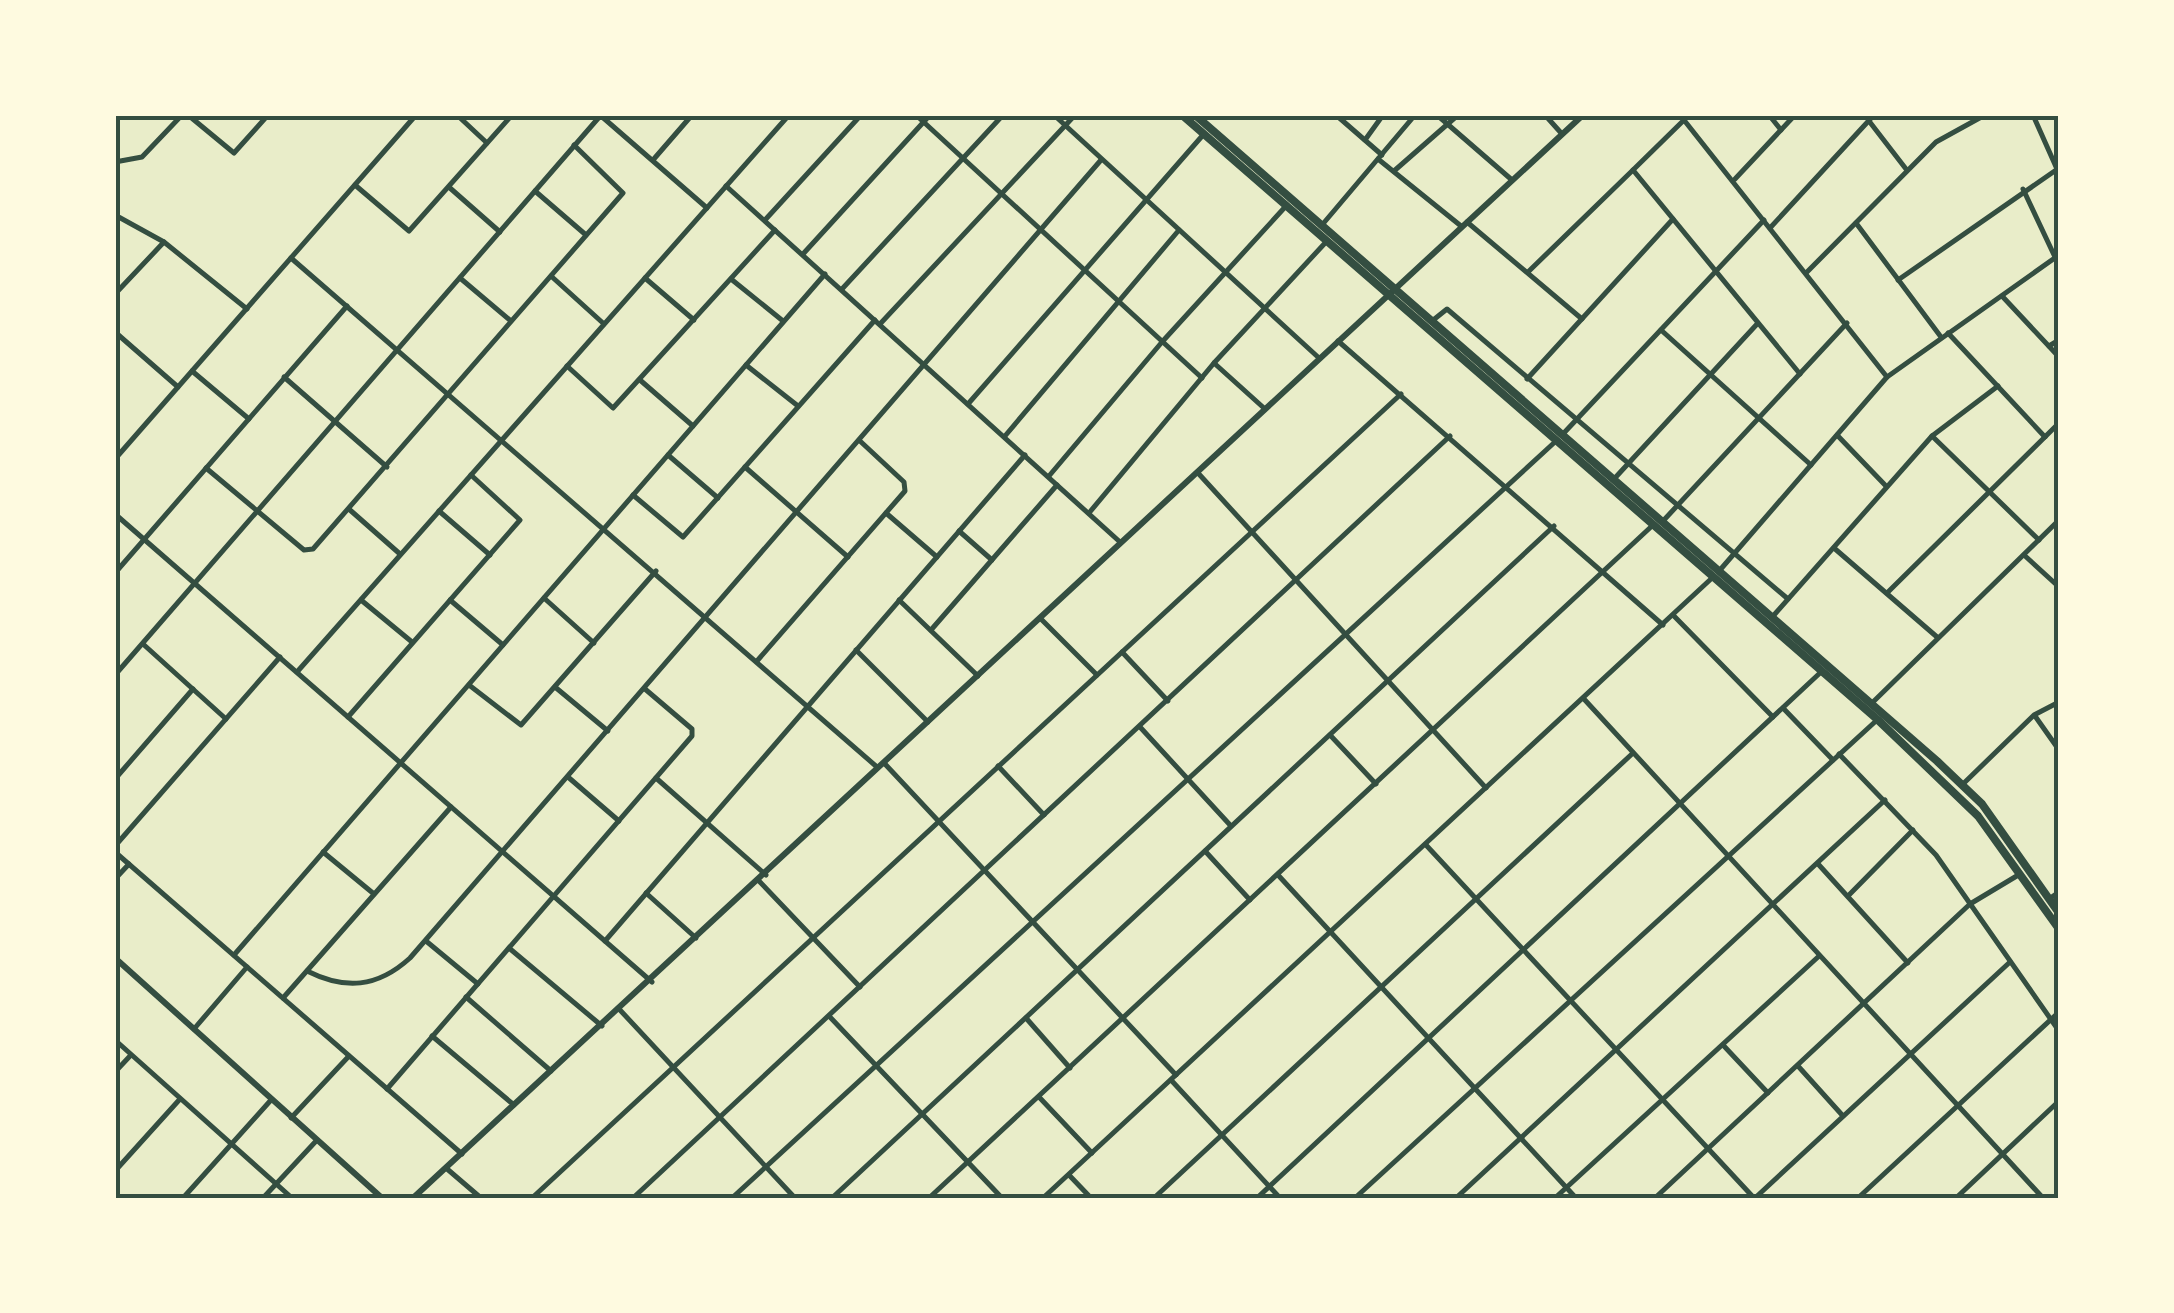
<svg xmlns="http://www.w3.org/2000/svg" width="2174" height="1313" font-family="Roboto,sans-serif">
<style>
.lines{fill:none;stroke-linecap:round;stroke-linejoin:round}
.minor{stroke:#344e41;stroke-width:5}
.tertiary{stroke:#344e41;stroke-width:6}
.secondary{stroke:#344e41;stroke-width:8}
.neatline{fill:none;stroke:#344e41;stroke-width:4}
</style>
<rect width="100%" height="100%" fill="#e9edc9"/>
<g class="lines">
<g class="minor">
<polyline points="188,115 234,153 268,115"/>
<polyline points="457,115 487,143"/>
<polyline points="600,115 707,208"/>
<polyline points="916,115 1202,378"/>
<polyline points="1054,115 1319,358"/>
<polyline points="1336,115 1382,155"/>
<polyline points="1437,115 1512,180"/>
<polyline points="1545,115 1562,134"/>
<polyline points="1680,115 1887,377"/>
<polyline points="1769,115 1781,130"/>
<polyline points="2033,115 2057,169"/>
<polyline points="1684,120 1633,170 1800,374"/>
<polyline points="1869,121 1906,169"/>
<polyline points="1365,140 1383,115"/>
<polyline points="1378,159 1461,226"/>
<polyline points="653,160 692,115"/>
<polyline points="115,162 142,157 182,115"/>
<polyline points="1394,171 1458,115"/>
<polyline points="1735,179 1795,115"/>
<polyline points="355,185 409,231 512,115"/>
<polyline points="726,186 1120,542"/>
<polyline points="450,188 500,232"/>
<polyline points="2023,189 2055,257"/>
<polyline points="535,191 586,235"/>
<polyline points="115,215 164,242 247,309"/>
<polyline points="765,220 861,115"/>
<polyline points="1467,222 1582,319"/>
<polyline points="1856,223 1941,337"/>
<polyline points="1322,225 1415,115"/>
<polyline points="1770,228 1874,115"/>
<polyline points="803,254 930,115"/>
<polyline points="291,258 877,767"/>
<polyline points="1528,272 1633,170"/>
<polyline points="1807,272 1936,142 1985,115"/>
<polyline points="551,276 604,324"/>
<polyline points="460,278 511,321"/>
<polyline points="645,278 694,320"/>
<polyline points="731,279 783,321"/>
<polyline points="1898,280 2059,168"/>
<polyline points="842,289 1003,115"/>
<polyline points="115,294 164,242"/>
<polyline points="2002,296 2059,357"/>
<polyline points="1432,321 1447,309 1788,599"/>
<polyline points="880,324 1075,115"/>
<polyline points="1661,330 1811,465"/>
<polyline points="115,332 178,387"/>
<polyline points="1948,333 2045,437"/>
<polyline points="1338,341 1663,625"/>
<polyline points="2049,346 2059,340"/>
<polyline points="1214,363 1265,409"/>
<polyline points="746,365 798,406"/>
<polyline points="567,366 613,408 775,230"/>
<polyline points="192,371 249,419"/>
<polyline points="284,377 387,467"/>
<polyline points="1527,379 1673,219"/>
<polyline points="640,380 693,426"/>
<polyline points="968,404 1203,135"/>
<polyline points="1562,435 1764,220"/>
<polyline points="1837,435 1885,485"/>
<polyline points="1005,436 1179,230"/>
<polyline points="1932,436 2039,540"/>
<polyline points="668,455 718,498"/>
<polyline points="115,459 416,115"/>
<polyline points="745,467 848,557"/>
<polyline points="206,468 304,550 313,549 623,193 574,145"/>
<polyline points="1198,473 1486,788"/>
<polyline points="1049,476 1162,342 1286,206"/>
<polyline points="1614,479 1758,323"/>
<polyline points="633,495 683,537 875,320"/>
<polyline points="350,510 400,554"/>
<polyline points="439,511 490,555"/>
<polyline points="886,513 937,557"/>
<polyline points="1089,513 1214,363 1326,242"/>
<polyline points="115,514 652,982"/>
<polyline points="1663,521 1847,323"/>
<polyline points="959,531 992,560"/>
<polyline points="1834,548 1937,637"/>
<polyline points="2024,555 2059,587"/>
<polyline points="1720,570 1887,377 2059,255"/>
<polyline points="115,573 347,306"/>
<polyline points="1887,593 2059,423"/>
<polyline points="544,598 594,643"/>
<polyline points="361,600 412,642"/>
<polyline points="450,600 503,645"/>
<polyline points="899,600 978,676"/>
<polyline points="1774,615 1932,436 1998,386"/>
<polyline points="1674,616 1773,717"/>
<polyline points="1041,619 1097,675"/>
<polyline points="931,630 1057,485"/>
<polyline points="143,644 226,719"/>
<polyline points="856,650 928,722"/>
<polyline points="1122,652 1168,701"/>
<polyline points="757,661 905,491 904,482 860,441"/>
<polyline points="297,672 789,115"/>
<polyline points="115,675 601,115"/>
<polyline points="469,685 521,725 656,571"/>
<polyline points="555,687 608,731"/>
<polyline points="1584,699 2043,1198"/>
<polyline points="1873,702 2059,520"/>
<polyline points="1783,708 1833,760"/>
<polyline points="2035,716 2059,750"/>
<polyline points="348,717 520,520 471,475"/>
<polyline points="1140,727 1231,826"/>
<polyline points="1330,735 1376,784"/>
<polyline points="1839,754 1936,855 2059,1031"/>
<polyline points="885,764 1176,1075"/>
<polyline points="998,766 1044,815"/>
<polyline points="568,777 619,821"/>
<polyline points="656,778 766,875"/>
<polyline points="115,779 193,689"/>
<polyline points="1963,784 2034,715 2059,702"/>
<polyline points="1426,845 1754,1198"/>
<polyline points="115,846 280,657"/>
<polyline points="1205,851 1250,900"/>
<polyline points="115,852 462,1154"/>
<polyline points="323,852 374,894"/>
<polyline points="1819,865 1908,963"/>
<polyline points="1278,875 1576,1198"/>
<polyline points="115,879 129,864"/>
<polyline points="759,881 860,987"/>
<polyline points="646,893 696,938"/>
<polyline points="1848,896 1913,830"/>
<polyline points="2049,899 2059,892"/>
<polyline points="426,941 478,984"/>
<polyline points="605,941 1025,455"/>
<polyline points="509,948 602,1026"/>
<polyline points="234,955 825,274"/>
<path d="M307,971C345,990 377,988 410,958L1101,160"/>
<polyline points="466,997 551,1071"/>
<polyline points="283,998 451,807"/>
<polyline points="620,1010 795,1198"/>
<polyline points="829,1016 1002,1198"/>
<polyline points="1026,1018 1070,1068"/>
<polyline points="194,1029 247,967"/>
<polyline points="432,1036 514,1105"/>
<polyline points="115,1040 292,1198"/>
<polyline points="1723,1045 1768,1093"/>
<polyline points="1798,1066 1843,1116"/>
<polyline points="115,1072 130,1056"/>
<polyline points="1171,1080 1280,1198"/>
<polyline points="387,1089 692,736 692,729 645,689"/>
<polyline points="1039,1097 1092,1153"/>
<polyline points="291,1118 349,1056"/>
<polyline points="446,1168 481,1198"/>
<polyline points="115,1171 180,1099"/>
<polyline points="1069,1175 1091,1198"/>
<polyline points="183,1198 271,1100"/>
<polyline points="263,1198 317,1140"/>
<polyline points="532,1198 1401,394"/>
<polyline points="633,1198 1450,436"/>
<polyline points="732,1198 1556,441"/>
<polyline points="832,1198 1554,526"/>
<polyline points="929,1198 1653,525"/>
<polyline points="1043,1198 1712,578"/>
<polyline points="1154,1198 1633,753"/>
<polyline points="1257,1198 1821,672"/>
<polyline points="1355,1198 1877,720"/>
<polyline points="1456,1198 1885,800"/>
<polyline points="1555,1198 1818,957"/>
<polyline points="1655,1198 1970,904 2020,874"/>
<polyline points="1755,1198 2010,962"/>
<polyline points="1858,1198 2059,1012"/>
<polyline points="1956,1198 2059,1101"/>
<polyline points="2057,1198 2059,1197"/>
</g>
<g class="tertiary">
<polyline points="115,958 382,1198"/>
<polyline points="413,1198 1583,115"/>
</g>
<g class="secondary">
<polyline points="1182,115 1878,720 1978,816 2059,929"/>
<polyline points="1195,115 1937,761 1982,804 2059,913"/>
</g>
</g>
<rect width="2174" height="1313" fill="none" stroke="#fefae0" stroke-width="235"/>
<rect x="118" y="118" width="1938" height="1078" class="neatline"/>
</svg>
